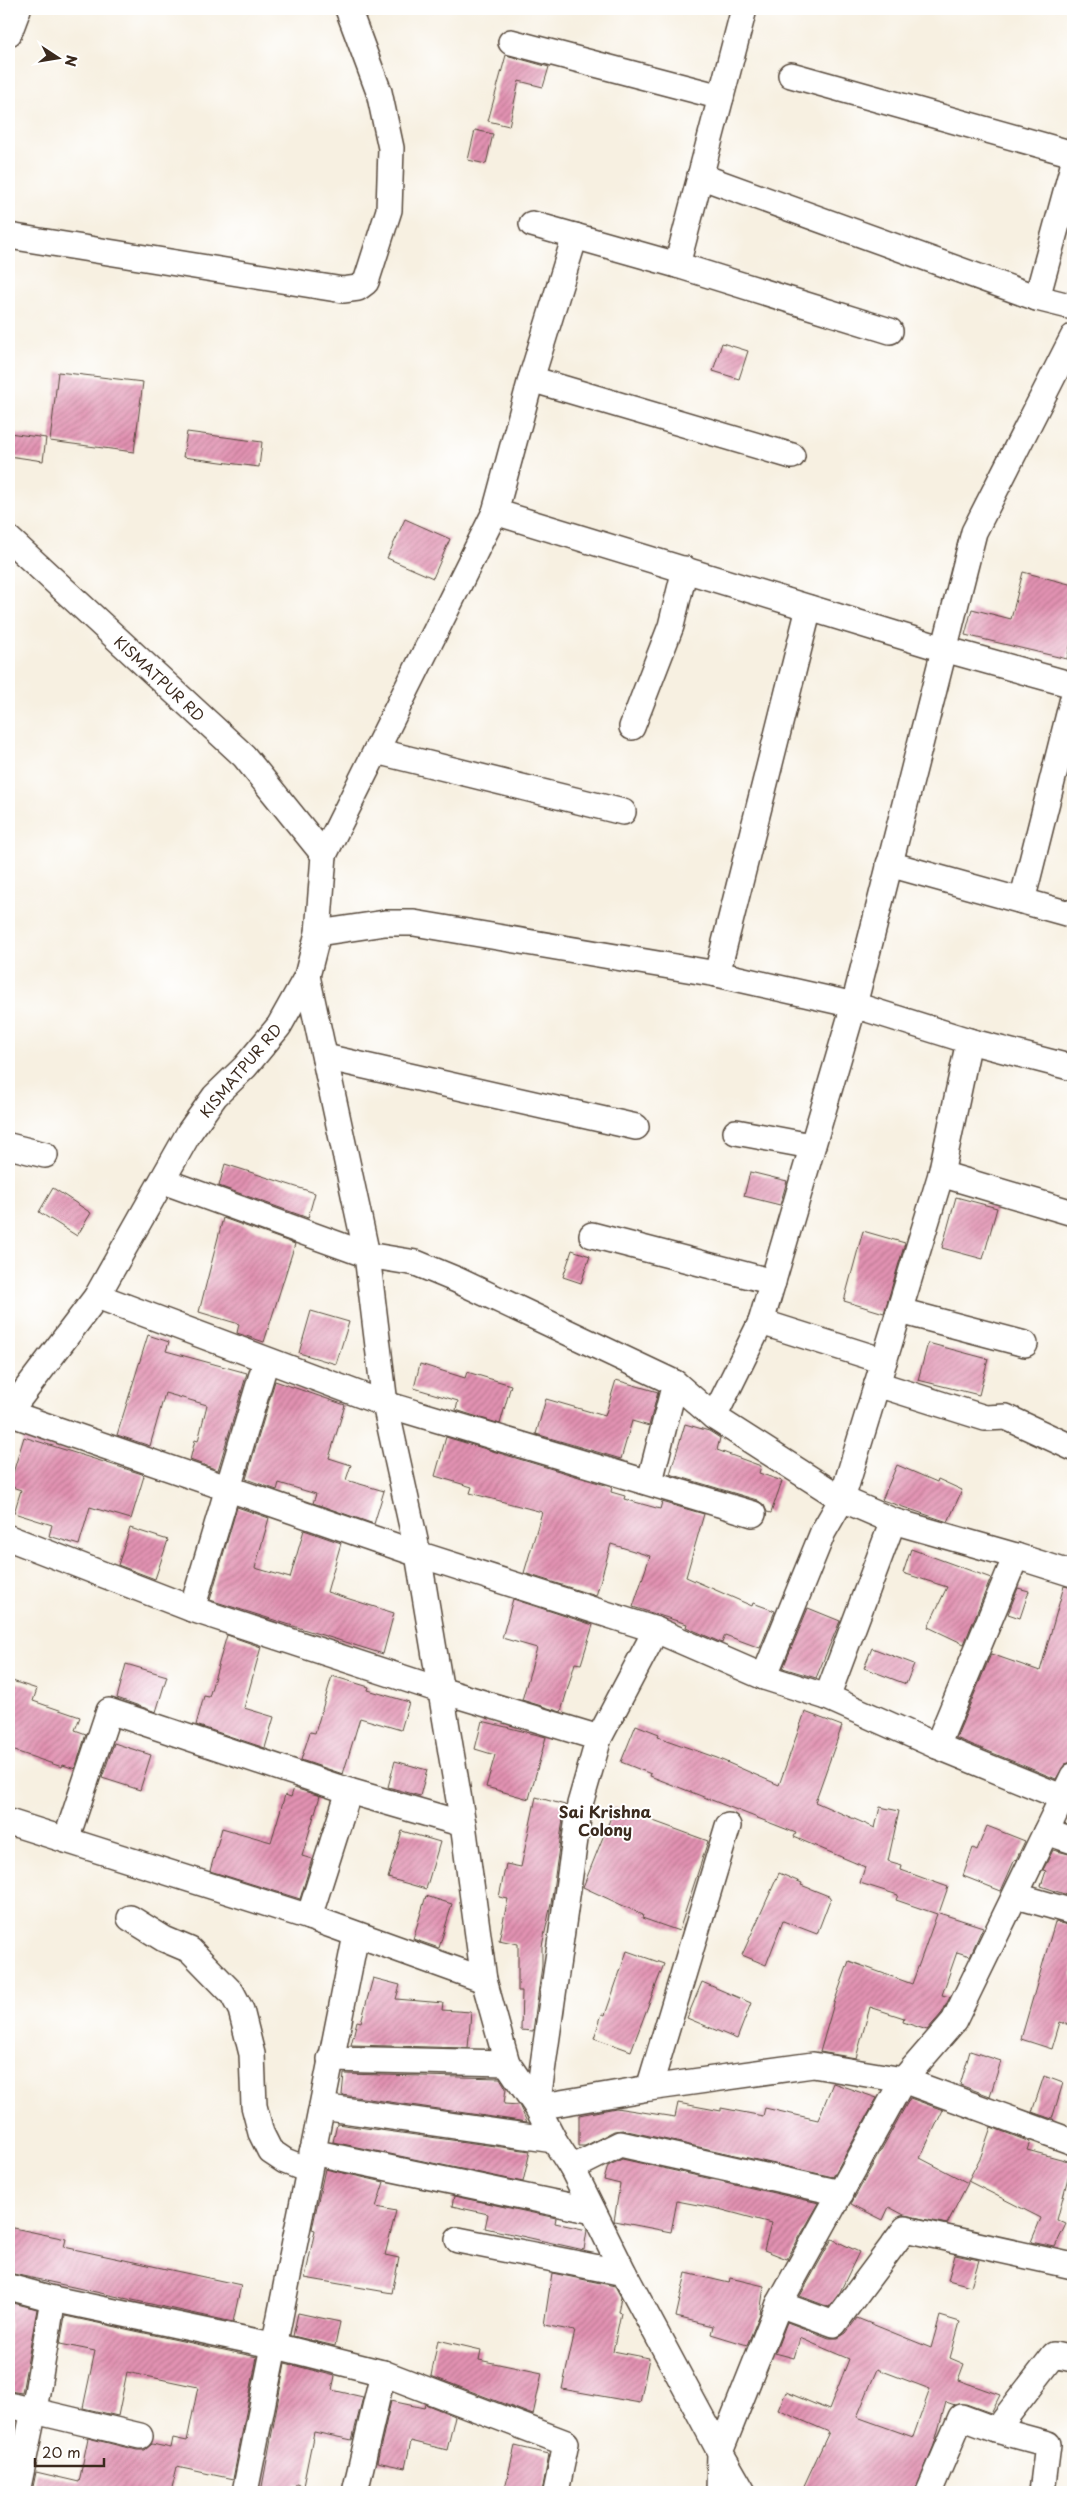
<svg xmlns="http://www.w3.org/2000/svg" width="1082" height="2501" font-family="'Playpen Sans',sans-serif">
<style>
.building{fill:url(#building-hatch);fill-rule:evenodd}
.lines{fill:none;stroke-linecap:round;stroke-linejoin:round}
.minor-casing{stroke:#57483b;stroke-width:28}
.minor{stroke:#fff;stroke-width:25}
.labels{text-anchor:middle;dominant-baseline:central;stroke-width:4;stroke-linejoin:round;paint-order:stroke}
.street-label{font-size:15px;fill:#3b2a1e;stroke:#fff}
.neighbourhood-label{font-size:16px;font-weight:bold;fill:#3b2a1e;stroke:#fff}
</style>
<defs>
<pattern id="building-hatch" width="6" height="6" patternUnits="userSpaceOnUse" patternTransform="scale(1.25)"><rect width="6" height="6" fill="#e292b2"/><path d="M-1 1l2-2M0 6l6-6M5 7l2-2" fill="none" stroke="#b87790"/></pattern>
</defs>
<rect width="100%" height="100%" fill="#fff"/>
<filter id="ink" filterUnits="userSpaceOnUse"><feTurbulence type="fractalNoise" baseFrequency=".02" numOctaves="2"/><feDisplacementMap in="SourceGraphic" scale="10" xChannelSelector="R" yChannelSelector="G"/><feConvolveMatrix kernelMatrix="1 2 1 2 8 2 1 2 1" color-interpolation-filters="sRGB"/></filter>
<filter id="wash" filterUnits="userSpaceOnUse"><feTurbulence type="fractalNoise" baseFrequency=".0096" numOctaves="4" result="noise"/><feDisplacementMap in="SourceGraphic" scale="20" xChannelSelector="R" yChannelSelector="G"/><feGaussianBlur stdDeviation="1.12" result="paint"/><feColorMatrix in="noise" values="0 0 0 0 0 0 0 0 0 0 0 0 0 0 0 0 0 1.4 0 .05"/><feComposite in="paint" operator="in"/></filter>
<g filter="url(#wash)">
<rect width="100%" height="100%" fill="#f7f0e1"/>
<g id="blocks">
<g class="building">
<polygon points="506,55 549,67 543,87 519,81 509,126 488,121"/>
<polygon points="475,130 493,134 486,164 468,160"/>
<polygon points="722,343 748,351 739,379 713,371"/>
<polygon points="58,372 143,382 134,452 50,441"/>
<polygon points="187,432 262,442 259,467 183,457"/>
<polygon points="9,433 46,438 43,461 9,456"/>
<polygon points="405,519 450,539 433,578 387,558"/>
<polygon points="1023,572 1073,585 1073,634 1067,659 965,635 972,609 1011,619"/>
<polygon points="225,1164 315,1193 308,1218 219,1186"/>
<polygon points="750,1172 787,1181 780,1205 744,1196"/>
<polygon points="53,1188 91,1213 77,1236 39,1212"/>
<polygon points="956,1197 997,1208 983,1259 942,1248"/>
<polygon points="223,1218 295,1244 264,1342 237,1333 239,1324 199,1312"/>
<polygon points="863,1231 905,1243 884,1313 844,1301"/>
<polygon points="572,1250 590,1256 581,1283 563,1277"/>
<polygon points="311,1311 349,1322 336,1364 299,1353"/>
<polygon points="148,1335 169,1342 166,1351 247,1373 218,1470 190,1460 195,1440 198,1441 207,1405 165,1393 150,1446 117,1435"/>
<polygon points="928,1343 988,1359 979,1395 918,1380"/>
<polygon points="420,1364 465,1378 467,1372 511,1385 500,1424 456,1410 458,1401 414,1388"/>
<polygon points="616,1380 658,1392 649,1426 632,1421 621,1459 536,1434 546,1399 605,1416"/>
<polygon points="275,1381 345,1405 329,1458 351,1465 346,1480 384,1491 374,1524 313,1503 316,1494 279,1483 277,1490 246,1479"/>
<polygon points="685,1424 709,1431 720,1438 717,1450 761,1466 759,1473 782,1481 771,1513 767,1512 764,1505 757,1500 670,1474"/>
<polygon points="24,1437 142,1474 144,1476 131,1519 90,1507 79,1545 49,1536 52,1525 14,1513 21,1490 9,1486"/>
<polygon points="446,1437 612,1487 611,1492 625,1496 624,1499 660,1509 662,1502 704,1514 686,1577 752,1606 753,1603 775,1611 760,1648 725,1635 722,1643 686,1627 687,1624 633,1607 650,1556 611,1544 596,1596 524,1573 542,1512 470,1493 472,1487 435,1476"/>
<polygon points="897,1465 937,1482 938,1479 962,1490 948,1522 882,1500"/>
<polygon points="237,1507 269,1518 255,1568 290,1578 304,1530 341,1543 327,1592 394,1613 383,1654 210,1600"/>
<polygon points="130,1528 168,1540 155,1579 118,1565"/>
<polygon points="911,1549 991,1578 964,1644 928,1627 947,1587 903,1573"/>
<polygon points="1064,1586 1073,1588 1073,1762 1065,1764 1056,1779 956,1738 991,1654 1040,1671"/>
<polygon points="1018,1588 1029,1591 1020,1618 1008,1614"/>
<polygon points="513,1599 593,1625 581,1664 575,1663 561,1712 522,1700 537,1648 502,1638"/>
<polygon points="808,1608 840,1621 816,1678 783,1668"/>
<polygon points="227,1635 261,1647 244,1708 274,1717 265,1748 196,1725 204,1696 209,1697"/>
<polygon points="872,1648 914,1664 906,1684 864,1668"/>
<polygon points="126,1664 167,1676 156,1712 117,1698"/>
<polygon points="332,1676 369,1687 368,1690 409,1702 401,1730 360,1718 343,1774 301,1760 310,1732 315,1733"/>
<polygon points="9,1680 37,1689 33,1701 80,1717 75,1730 86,1734 75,1769 63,1765 62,1767 9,1749"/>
<polygon points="805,1712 842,1726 815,1802 875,1828 880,1807 899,1811 888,1861 902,1865 901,1870 948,1887 939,1913 983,1927 970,1956 957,1952 942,1995 950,1997 942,2013 927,2030 903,2022 904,2018 870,2007 856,2058 820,2052 835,2000 849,1961 912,1984 937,1914 896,1900 898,1895 860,1883 865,1867 794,1837 796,1833 650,1776 651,1774 621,1762 636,1725 659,1734 658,1737 717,1758 779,1785"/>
<polygon points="482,1721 546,1737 529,1799 486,1787 495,1755 475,1749"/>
<polygon points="114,1743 151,1755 140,1790 102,1778"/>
<polygon points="395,1761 427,1770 420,1796 388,1787"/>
<polygon points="294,1788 320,1796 302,1856 312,1859 300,1899 210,1871 222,1828 271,1842 285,1795 291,1797"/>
<polygon points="536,1797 565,1805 551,1904 542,1946 542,1966 533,2031 521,2030 522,1991 518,1991 518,1944 499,1940 508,1899 499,1897 506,1864 521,1867"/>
<polygon points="615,1807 708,1841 679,1931 642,1918 643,1915 583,1887"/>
<polygon points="987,1826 1025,1841 1016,1860 1015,1859 1001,1891 963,1876 973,1848 977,1850"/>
<polygon points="402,1831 440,1842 426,1889 388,1878"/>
<polygon points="1053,1850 1073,1855 1073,1897 1041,1886 1046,1871 1043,1870"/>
<polygon points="779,1873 802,1883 801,1885 831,1897 817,1934 783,1921 766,1965 742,1955"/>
<polygon points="426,1896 452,1904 439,1948 413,1939"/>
<polygon points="1055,1922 1073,1926 1073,2026 1060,2022 1052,2049 1021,2039"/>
<polygon points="627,1951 664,1964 631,2051 594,2038 602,2014 605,2015"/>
<polygon points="373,1978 400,1985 396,1999 443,2003 442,2010 471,2012 468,2048 351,2045 357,2021 361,2022"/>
<polygon points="702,1982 751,2003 737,2039 687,2018"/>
<polygon points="970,2051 1001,2061 990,2096 960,2085"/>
<polygon points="344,2074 500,2078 506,2088 504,2104 519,2105 527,2122 342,2095"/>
<polygon points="1044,2076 1063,2083 1052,2119 1032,2112"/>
<polygon points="833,2083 877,2098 833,2177 623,2130 614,2131 585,2146 579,2146 579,2115 616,2108 675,2117 678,2103 721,2111 721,2108 763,2116 765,2108 818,2120"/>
<polygon points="910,2098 943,2110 920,2158 968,2183 947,2224 904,2215 889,2207 883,2220 851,2204"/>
<polygon points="337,2124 530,2151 523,2182 333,2142"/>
<polygon points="991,2127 1030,2142 1027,2150 1072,2162 1057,2220 1066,2224 1055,2247 1031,2242 1041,2218 968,2181 981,2156"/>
<polygon points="622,2159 819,2203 787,2259 764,2250 771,2223 719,2209 677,2201 671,2232 614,2221 620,2184 604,2180 608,2166"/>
<polygon points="325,2169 384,2182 376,2207 396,2211 385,2255 399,2258 392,2293 305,2278 315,2230 312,2229"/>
<polygon points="454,2196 556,2218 555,2223 587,2230 584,2250 485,2228 488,2214 452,2206"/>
<polygon points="9,2227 66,2239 64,2247 241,2285 233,2322 9,2273"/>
<polygon points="832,2239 859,2252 840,2292 829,2307 800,2296"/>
<polygon points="955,2255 979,2260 971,2286 948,2280"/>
<polygon points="552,2273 615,2286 621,2297 618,2312 621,2313 613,2351 649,2358 640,2403 562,2389 575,2331 544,2325"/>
<polygon points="686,2273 729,2283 730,2278 764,2286 760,2314 747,2345 711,2334 713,2326 676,2317"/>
<polygon points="9,2302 37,2309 22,2393 9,2391"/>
<polygon points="298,2313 340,2322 335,2346 293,2336"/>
<polygon points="65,2316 257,2357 233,2479 177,2467 171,2492 105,2492 91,2489 91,2492 32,2492 36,2472 79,2482 88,2438 137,2450 145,2450 152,2444 171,2448 173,2438 187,2441 198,2387 127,2372 118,2416 83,2408 95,2351 60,2344"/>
<path d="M940,2316L960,2322L950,2358L964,2364L958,2380L1000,2395L991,2413L966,2404L955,2405L946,2402L934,2445L915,2492H801L829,2432L778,2410L786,2392L829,2410L849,2359L800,2338L794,2358L775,2353L787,2322L829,2338H838L846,2333L857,2318L931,2348ZM877,2369L930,2389L913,2437L857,2417Z"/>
<polygon points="438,2340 481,2350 479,2360 542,2373 533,2415 431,2376"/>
<polygon points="285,2363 335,2376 332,2390 363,2397 352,2440 314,2432 303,2486 296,2484 294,2492 261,2492"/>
<polygon points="391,2401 424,2408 425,2404 455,2416 447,2450 411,2441 405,2468 377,2462"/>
<polygon points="515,2446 549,2454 542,2492 504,2492"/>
</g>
</g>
</g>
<g filter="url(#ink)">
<use href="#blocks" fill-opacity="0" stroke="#57483b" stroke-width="1"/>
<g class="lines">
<g class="minor-casing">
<g id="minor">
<polyline points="744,9 677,265 890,331"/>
<polyline points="9,33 18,9"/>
<polyline points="511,42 721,97"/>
<polyline points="791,75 1073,154"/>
<polyline points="700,176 1037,298 1073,307"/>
<polyline points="532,224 677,265"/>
<polyline points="9,236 343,290 358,288 366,282 389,210 391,148 379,92 348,9"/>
<polyline points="1037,298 1073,166"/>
<polyline points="531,379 792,456"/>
<polyline points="495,512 944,649 1073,685"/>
<polyline points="9,539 244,756 324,855 318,933 307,976 279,1026 245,1067 215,1096 190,1131 97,1296 9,1412"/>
<polyline points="632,727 671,626 685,569"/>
<polyline points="376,751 623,812"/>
<polyline points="324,855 495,512 531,379 575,236"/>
<polyline points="889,864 1073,915"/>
<polyline points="1022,901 1073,698"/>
<polyline points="318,933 385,923 414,923 717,974 854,1005 974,532 1073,337"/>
<polyline points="717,974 809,608"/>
<polyline points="307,976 367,1255 385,1404 418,1554 463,1824 484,1980 507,2063 537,2107 554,2140 572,2168 624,2273 720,2452 719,2492"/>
<polygon points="854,1005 969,1041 941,1174 842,1499 714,1417 761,1322"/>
<polyline points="969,1041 1073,1068"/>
<polyline points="325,1057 636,1127"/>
<polyline points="736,1132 811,1146"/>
<polyline points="9,1146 45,1155"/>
<polyline points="941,1174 1073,1213"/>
<polyline points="163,1181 367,1255 416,1263 457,1280 675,1383"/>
<polyline points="592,1235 773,1282"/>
<polyline points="97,1296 385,1404 753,1514"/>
<polyline points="900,1311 1025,1344"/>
<polyline points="761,1322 884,1361"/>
<polyline points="877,1384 985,1418 1006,1417 1073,1448"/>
<polyline points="9,1413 418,1554 656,1630 764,1677 827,1697 937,1746 1064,1798"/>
<polyline points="650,1481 675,1383 714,1417"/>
<polyline points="9,1538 192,1609 440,1690 599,1738"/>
<polyline points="192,1609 266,1361"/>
<polyline points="656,1630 599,1738 580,1804 537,2107 649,2088 813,2065 903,2080 779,2304 720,2452 743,2492"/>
<polyline points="764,1677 823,1532 842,1499 893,1521 1016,1556 1073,1574"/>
<polyline points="827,1697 893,1521"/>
<polyline points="937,1746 1016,1556"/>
<polyline points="1073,1776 954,2021 903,2080 1073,2142"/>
<polyline points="9,1822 309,1917 484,1980"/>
<polyline points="1046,1832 1073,1841"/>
<polyline points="66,1840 109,1711 349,1791 463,1824"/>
<polyline points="1017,1896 1073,1912"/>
<polyline points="309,1917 349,1791"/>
<polyline points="130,1918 164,1939 190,1950 232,1993 241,2010 252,2054 254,2106 261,2133 270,2151 285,2161 308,2170"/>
<polyline points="330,2059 507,2063"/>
<polyline points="649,2088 728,1826"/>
<polyline points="322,2107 554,2140"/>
<polyline points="312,2152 593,2211"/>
<polyline points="572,2168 620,2144 841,2193"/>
<polyline points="458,2240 624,2273"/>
<polyline points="9,2287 53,2299 272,2345 383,2373 566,2443 556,2492"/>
<polyline points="779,2304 834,2324 905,2229 1073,2266"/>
<polyline points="9,2405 140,2436"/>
<polyline points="996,2430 1054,2355 1073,2359"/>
<polyline points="17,2492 34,2410 53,2299"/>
<polyline points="245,2492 356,1935"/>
<polyline points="355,2492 383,2373"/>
<polyline points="929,2492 961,2417 996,2430 1048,2444 1042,2492"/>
</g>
</g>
<use href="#minor" class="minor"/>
</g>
</g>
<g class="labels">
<g class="street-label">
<text transform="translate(160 678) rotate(43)">KISMATPUR RD</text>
<text transform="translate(240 1070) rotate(-50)">KISMATPUR RD</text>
</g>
<g class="neighbourhood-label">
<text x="605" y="1811">Sai Krishna<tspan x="605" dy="18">Colony</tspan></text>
</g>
</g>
<rect width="1082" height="2501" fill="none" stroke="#fff" stroke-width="30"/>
<g transform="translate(58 58) rotate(102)" stroke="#ffffff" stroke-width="4" paint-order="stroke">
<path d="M0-4L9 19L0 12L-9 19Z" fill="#3b2a1e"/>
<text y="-8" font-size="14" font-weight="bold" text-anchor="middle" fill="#3b2a1e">N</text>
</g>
<path d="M35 2458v8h69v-8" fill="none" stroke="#3b2a1e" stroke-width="2.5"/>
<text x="42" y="2458" font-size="15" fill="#3b2a1e" stroke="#ffffff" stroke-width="4" paint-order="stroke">20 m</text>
</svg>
